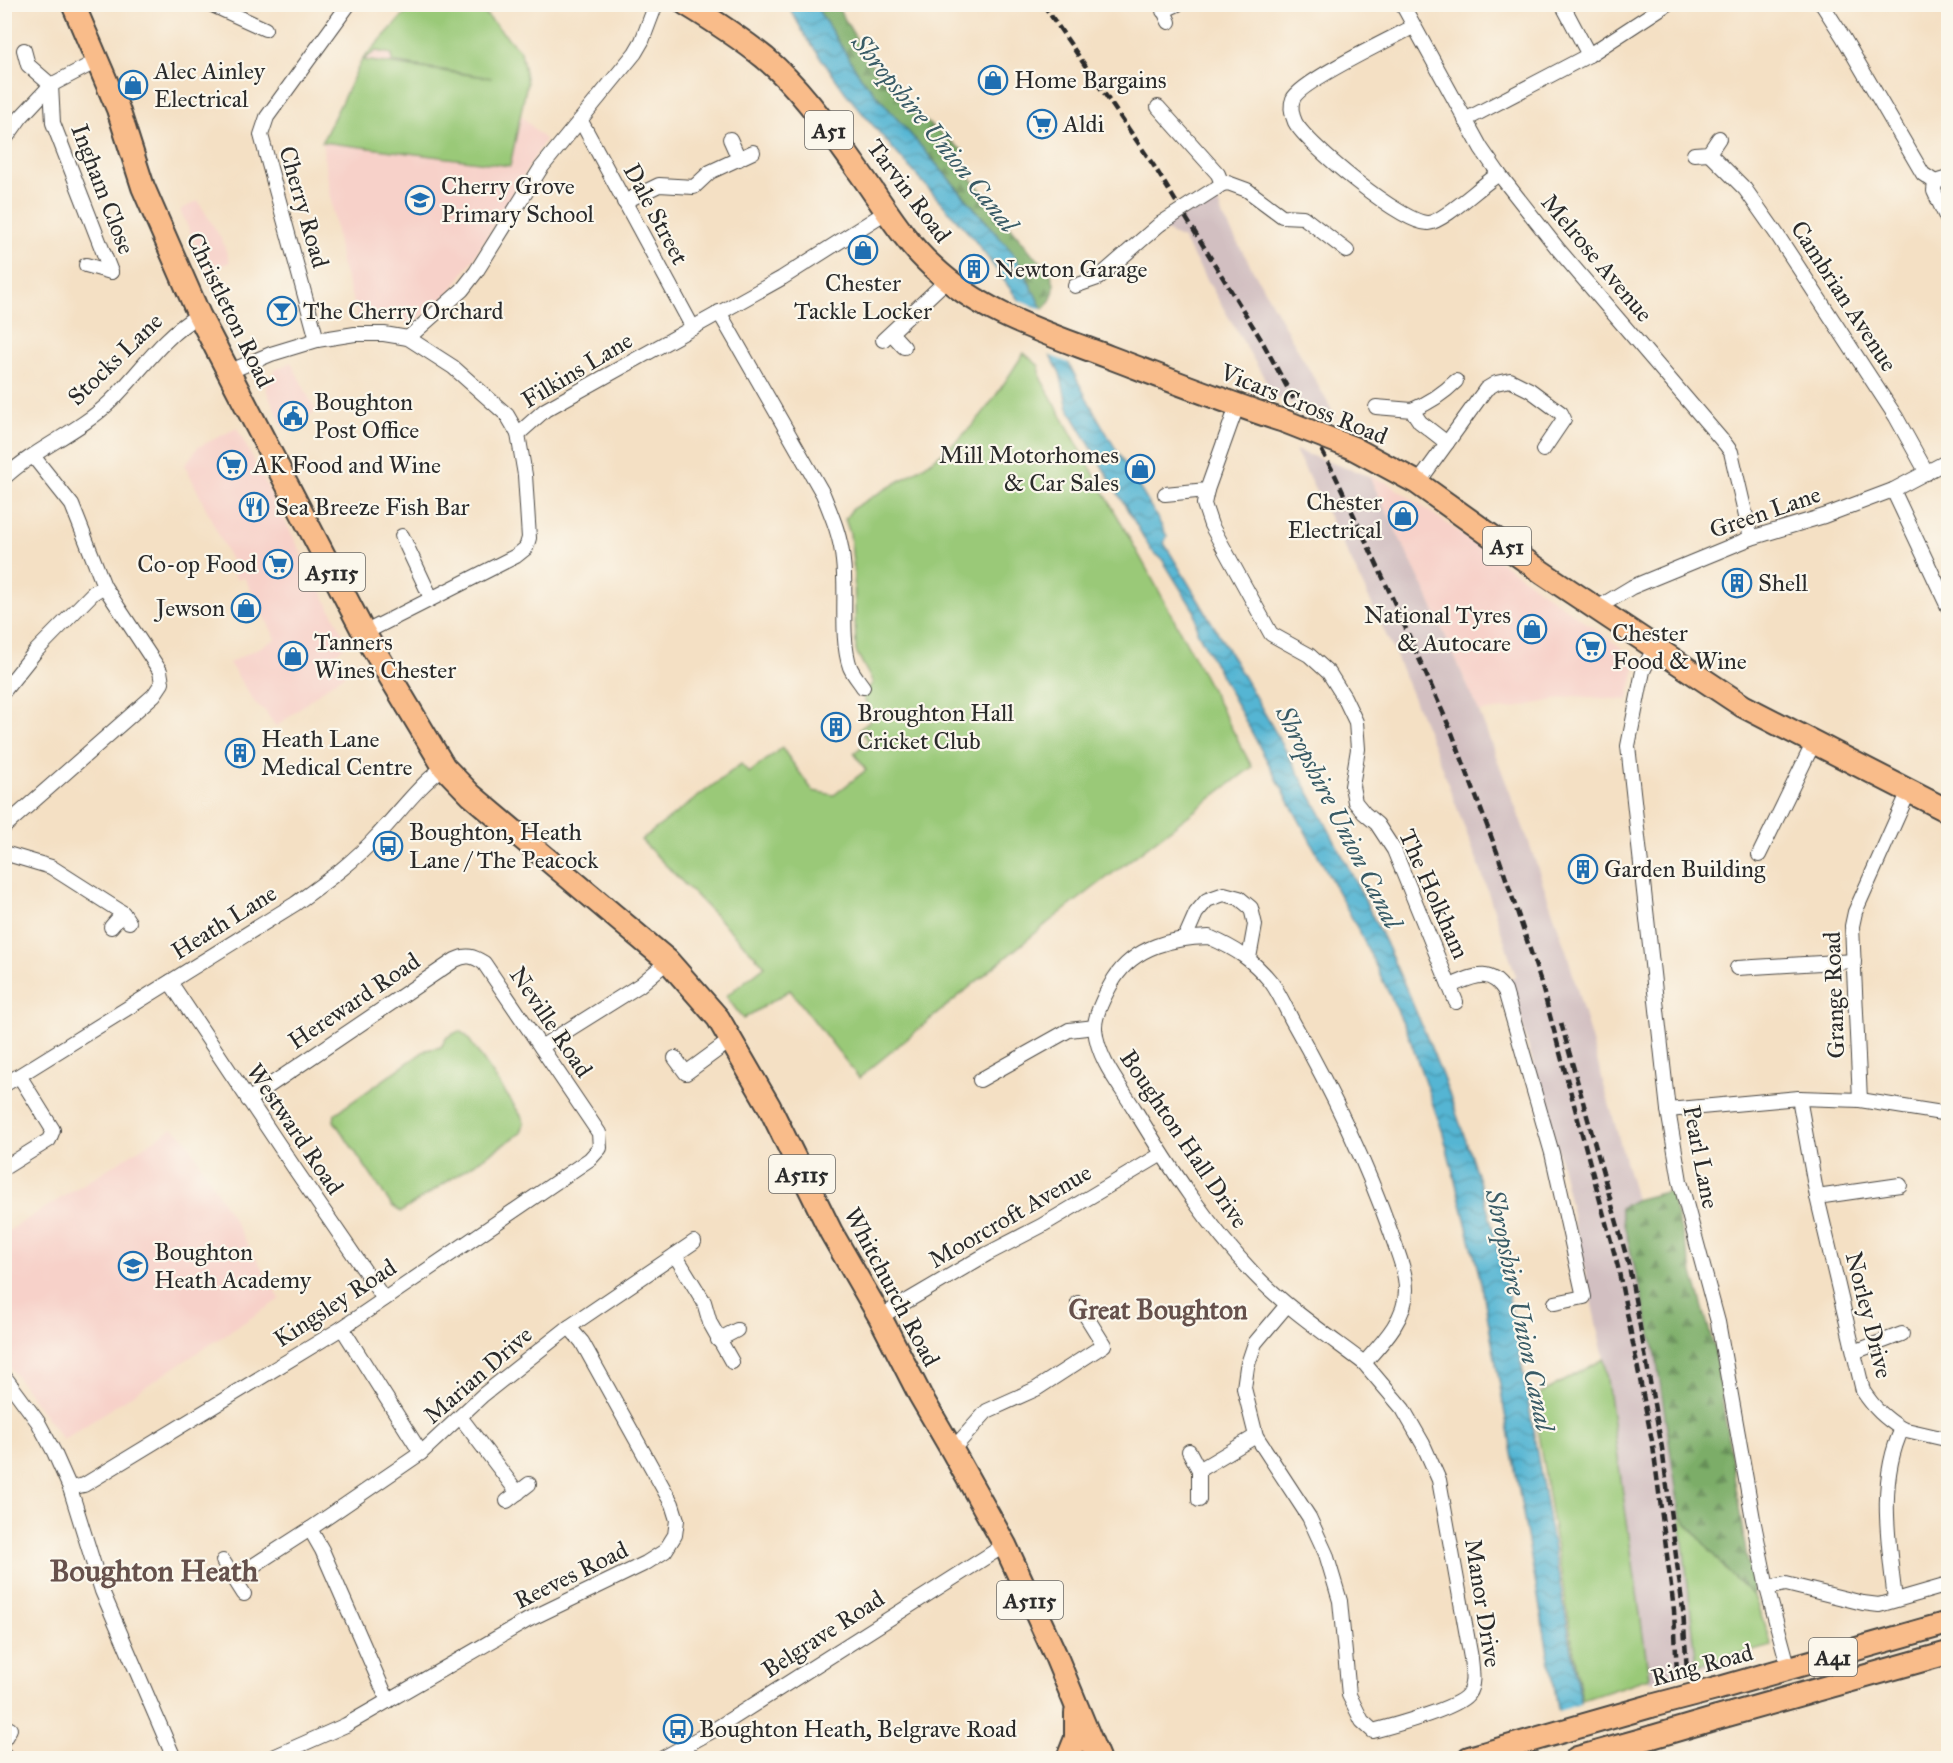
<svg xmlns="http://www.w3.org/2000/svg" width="1953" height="1763" font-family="'IM FELL Great Primer',serif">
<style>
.built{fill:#f7d1c9}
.industrial{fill:#d2bfc1}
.green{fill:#9ac978;stroke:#627a52;stroke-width:1.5;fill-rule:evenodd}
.forest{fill:url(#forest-firs);stroke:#536c4a;stroke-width:1.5}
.water{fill:url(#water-waves);stroke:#40707f;stroke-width:1.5}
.pier{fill:#f4e0c4}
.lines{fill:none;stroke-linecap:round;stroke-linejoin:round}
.minor-casing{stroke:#494642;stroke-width:16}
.trunk-casing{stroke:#494642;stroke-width:26}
.minor{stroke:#fff;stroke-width:14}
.trunk{stroke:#f9bc8a;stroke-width:22}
.rail{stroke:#2b2b2b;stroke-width:4.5;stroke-dasharray:9 4.5;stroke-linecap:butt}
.minor-bridge-casing{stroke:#494642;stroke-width:16;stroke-linecap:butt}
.trunk-bridge-casing{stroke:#494642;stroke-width:26;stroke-linecap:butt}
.minor-bridge{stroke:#fff;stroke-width:14}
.trunk-bridge{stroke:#f9bc8a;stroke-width:22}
.labels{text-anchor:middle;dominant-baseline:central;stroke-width:4.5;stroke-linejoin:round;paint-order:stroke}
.shield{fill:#fbf7ec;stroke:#696865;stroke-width:1.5}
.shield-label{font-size:22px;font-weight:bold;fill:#2b2b2b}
.poi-label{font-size:24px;fill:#2b2b2b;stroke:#fbf7ec;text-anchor:start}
.street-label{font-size:24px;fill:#2b2b2b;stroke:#fbf7ec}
.water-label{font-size:26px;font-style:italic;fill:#395b66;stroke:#fbf7ec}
.quarter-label{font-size:27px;font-weight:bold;fill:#66514c;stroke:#fbf7ec}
.district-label{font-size:30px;font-weight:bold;fill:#66514c;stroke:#fbf7ec}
</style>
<defs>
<pattern id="forest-firs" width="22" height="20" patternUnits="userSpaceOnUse" patternTransform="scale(1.5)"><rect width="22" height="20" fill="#7bad68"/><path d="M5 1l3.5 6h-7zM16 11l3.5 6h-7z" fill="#658d56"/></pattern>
<pattern id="water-waves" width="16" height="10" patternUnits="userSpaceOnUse" patternTransform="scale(1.5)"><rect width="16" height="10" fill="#54b5d3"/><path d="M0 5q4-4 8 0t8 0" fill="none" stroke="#4693ab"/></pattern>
</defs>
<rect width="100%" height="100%" fill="#fbf7ec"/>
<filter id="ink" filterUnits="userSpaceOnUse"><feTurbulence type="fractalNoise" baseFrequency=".0167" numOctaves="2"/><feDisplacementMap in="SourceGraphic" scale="12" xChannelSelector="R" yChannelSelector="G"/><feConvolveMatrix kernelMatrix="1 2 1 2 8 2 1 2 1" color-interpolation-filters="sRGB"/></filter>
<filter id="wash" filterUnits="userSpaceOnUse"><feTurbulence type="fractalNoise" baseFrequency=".008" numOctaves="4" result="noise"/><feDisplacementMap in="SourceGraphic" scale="24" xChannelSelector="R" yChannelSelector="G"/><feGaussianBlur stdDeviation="1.35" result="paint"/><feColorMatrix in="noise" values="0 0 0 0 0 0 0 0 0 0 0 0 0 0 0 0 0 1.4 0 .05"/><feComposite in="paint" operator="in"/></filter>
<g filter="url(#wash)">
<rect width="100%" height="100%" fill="#f4e0c4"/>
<g class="built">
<polygon points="376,51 392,54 392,62 527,83 520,114 545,140 474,258 451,291 413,323 358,317 341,263 322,142 362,60 368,58"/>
<polygon points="198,201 222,240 230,262 208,271 180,210"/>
<polygon points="291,362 316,412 284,429 267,392 267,382 275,370"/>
<polygon points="237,428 348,643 334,655 345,675 333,682 276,727 265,711 255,703 229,663 276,639 244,577 236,579 231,569 234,567 185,465 198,447"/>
<polygon points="1369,476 1388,483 1439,518 1633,656 1636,659 1636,664 1628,700 1574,696 1520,707 1479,712 1424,588"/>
<polygon points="173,1128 186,1139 280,1299 63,1440 5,1361 5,1233"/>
</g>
<g class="industrial">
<polygon points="1216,194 1222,215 1337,419 1276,398 1183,239 1161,229"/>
<polygon points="1295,450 1369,476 1424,588 1479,712 1527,837 1567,953 1642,1221 1711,1583 1716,1664 1649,1682 1604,1359 1559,1155 1509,979 1516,976 1481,871 1435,750 1396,656 1348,554"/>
</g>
<g class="green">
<path d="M413,5H477L521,52L527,83L510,166L322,142L362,60ZM376,51L392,54V62L492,78L363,60Z"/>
<path d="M1024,353L1039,366L1041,379L1159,591L1252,767L1050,921L859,1078L790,990L743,1019L726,996L765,966L641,840L741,764L749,773L782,748L813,791L834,795L866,770L854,753L869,741L860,729L874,717L862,695L873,683L856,651L854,571L850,534L845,519L852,509C893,484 937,463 970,428C991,406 1007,378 1024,353Z"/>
<polygon points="459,1031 466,1035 522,1117 524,1123 521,1133 401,1212 392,1206 334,1121 335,1114 426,1050 441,1047 447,1037"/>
<polygon points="1604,1359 1649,1678 1582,1700 1532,1398"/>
<polygon points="1680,1515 1728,1572 1754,1596 1772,1646 1697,1666"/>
</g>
<g class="forest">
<path d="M815,5H836L875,70L909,108L963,151L954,157L1034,256C1054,270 1063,291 1042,310L1027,277L992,228L860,76Z"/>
<polygon points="1670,1191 1714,1347 1747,1558 1754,1596 1728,1572 1680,1515 1656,1355 1620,1208 1635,1200"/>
</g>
<path class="water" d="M788,5H815L860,76L1013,253C1043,305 1065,361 1095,413C1118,455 1145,494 1167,536L1164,543C1288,748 1410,957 1481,1187C1506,1268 1520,1353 1534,1436C1553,1544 1572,1651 1591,1758H1567L1482,1286L1443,1133L1407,1031L1359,931L1197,631L1195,612L1162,559L1151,550L1068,408L1060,373L1020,302L973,238L894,150L848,96L806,37Z"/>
<g class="pier">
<polygon points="1014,299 1047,311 1072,364 1046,354"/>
<polygon points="1584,1703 1594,1758 1564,1758 1555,1712"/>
</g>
</g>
<g filter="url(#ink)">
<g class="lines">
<g class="minor-casing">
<g id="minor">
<polyline points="210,4 265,29"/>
<polyline points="1161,4 1169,22"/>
<polyline points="1402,4 1481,148 1499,174 1558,249 1726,445 1731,452 1751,538"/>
<polyline points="1562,4 1589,55"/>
<polyline points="1822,4 1843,37 1923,174 1935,182 1948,178"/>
<polyline points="1163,11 1178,4"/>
<path d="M1413,27C1392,38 1300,82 1293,99C1290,106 1292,115 1295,122C1307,145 1403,224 1428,223C1444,222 1482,184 1499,174"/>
<polyline points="24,50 28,65 51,85 53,123 111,272"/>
<polyline points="1158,107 1218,174 1222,184 1215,189"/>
<polyline points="1465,120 1589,55 1667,4"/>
<polyline points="581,121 693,328"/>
<polyline points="730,139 739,159"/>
<polyline points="4,141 21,117 51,85 97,61"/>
<polyline points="1709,153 1745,189 1776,233 1896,417 1927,473"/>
<polyline points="1694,154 1709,153 1719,138"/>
<polyline points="1935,182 1934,191 1948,221"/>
<polyline points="1222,184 1228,183 1247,190 1282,216 1303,217 1347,251"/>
<polyline points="624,202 659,185 694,187 710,172 753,152"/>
<polyline points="86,265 111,272"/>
<polyline points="1075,286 1098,278 1160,224"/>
<path d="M719,312L823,494C832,516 841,537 843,561C847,593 840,638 850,667C853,674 859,681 863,687"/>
<polyline points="892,334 904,347"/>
<polyline points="408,338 462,290 476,272 541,168 635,53 642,41 656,4"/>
<polyline points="317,340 261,135 267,117 349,4"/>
<polyline points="883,340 947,280"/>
<polyline points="228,372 271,354 317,340 355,334 384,334 408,338 453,367 507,415 518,434"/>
<polyline points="1376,407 1412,410 1420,422 1447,443"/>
<path d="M1412,410C1429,403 1443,394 1456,381"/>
<path d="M4,478C36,448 79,432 110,402C141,372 160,338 199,315"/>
<polyline points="1418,483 1486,389 1496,383 1510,380 1530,390 1561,413 1564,419 1543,450"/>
<polyline points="1207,490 1204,504 1211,525 1271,634 1309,655 1329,673 1344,697 1356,722 1358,749 1352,786 1355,802 1364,813 1377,824 1394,850 1456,1002"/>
<polyline points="1893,490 1948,607"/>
<polyline points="1165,494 1207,490 1237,406"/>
<polyline points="402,536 431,598"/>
<polyline points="1597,608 1632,587 1751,538 1824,516 1893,490 1948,461"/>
<polyline points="364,633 516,556 526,548 529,538 525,475 518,434 545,410 782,278 886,212"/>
<polyline points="1654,648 1643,671 1628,746 1668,1110 1680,1181 1718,1322 1753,1519 1767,1588 1789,1669"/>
<polyline points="4,691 35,652 93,593 104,586"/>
<polyline points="4,827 154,695 162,683 160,671 104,586 72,505 33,456"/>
<polyline points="4,853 51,867 123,913 129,922"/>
<polyline points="1759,855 1813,744"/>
<polyline points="111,927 123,913"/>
<path d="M1209,937C1236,949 1252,959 1271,982C1280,994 1286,1009 1293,1022C1331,1089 1365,1160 1391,1233C1397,1251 1406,1271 1406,1290C1406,1319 1382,1343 1364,1363C1327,1335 1287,1308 1255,1275C1208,1226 1170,1168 1135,1110C1119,1084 1098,1060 1095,1029C1094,1015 1107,991 1114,979C1135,946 1173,938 1209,937Z"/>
<polyline points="1185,938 1196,913 1207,900 1224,894 1239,898 1251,908 1255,925 1249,958"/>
<polyline points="1737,968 1854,961"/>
<polyline points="170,982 297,1172 384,1299"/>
<path d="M1450,986C1473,977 1489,966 1505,991L1552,1153L1584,1297L1555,1303"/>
<polyline points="541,1047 640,985 668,961"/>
<polyline points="675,1058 686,1073 731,1040"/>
<polyline points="980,1080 1069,1030 1095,1027"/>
<path d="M4,1085L295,904C324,883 353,863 377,836C399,813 418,786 444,767"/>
<path d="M1799,1098L1817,1197L1863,1391C1874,1408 1885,1418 1902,1429C1877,1481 1889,1545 1895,1600"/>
<polyline points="1860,1100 1852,926 1855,912 1909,791"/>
<polyline points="1668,1110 1799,1098 1860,1100 1948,1114"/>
<polyline points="4,1168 49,1140 53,1130 20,1077"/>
<polyline points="1817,1197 1900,1185"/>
<polyline points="675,1255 704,1302 710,1323 732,1362"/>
<path d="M1287,1305L1255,1343L1247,1367L1244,1388L1256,1436L1309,1517L1326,1554L1340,1601L1349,1695L1362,1721L1373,1731C1392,1726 1459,1708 1468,1694C1475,1684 1472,1670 1471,1658L1439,1480L1423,1444L1403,1409L1364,1363"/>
<polyline points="880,1317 987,1254 1041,1226 1162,1154"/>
<polyline points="342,1328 421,1453"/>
<polyline points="718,1340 737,1330"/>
<polyline points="1854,1352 1902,1334"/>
<polyline points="4,1376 38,1422 54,1452 70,1488 102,1591 174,1758"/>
<polyline points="461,1418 518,1493"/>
<polyline points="1902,1429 1941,1438 1948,1436"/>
<polyline points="952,1450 987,1411 1036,1389 1104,1345 1078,1303"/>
<polyline points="1189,1451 1199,1470 1256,1436"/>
<path d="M70,1488L84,1485L342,1328L590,1159L600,1148L599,1133L484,963C473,956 467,954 455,960L248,1100"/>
<polyline points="1199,1500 1199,1470"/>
<polyline points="507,1501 529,1484"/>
<polyline points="223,1561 244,1594"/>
<polyline points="234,1578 310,1529"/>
<polyline points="1767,1588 1786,1584 1863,1603 1879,1605 1948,1585"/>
<polyline points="388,1701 322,1550 310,1529 421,1453 483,1395 569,1327 694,1242"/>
<polyline points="4,1739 10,1729"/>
<polyline points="4,1755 6,1758"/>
<polyline points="271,1758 346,1725 528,1620 646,1563 665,1551 675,1535 677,1520 672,1504 582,1342 569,1327"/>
<polyline points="663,1758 714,1730 1005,1545"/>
</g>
</g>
<g class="trunk-casing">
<g id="trunk">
<polyline points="73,4 118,109 143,187 199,315 364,633 444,767 471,795 668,961 718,1018 769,1106 831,1232 880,1317 920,1395 952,1450 1005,1545 1055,1654 1098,1758"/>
<path d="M686,4C714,21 740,38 765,58C802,89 830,131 858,170C882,203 902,239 933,267C982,314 1047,333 1109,357C1167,379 1225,402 1284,421"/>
<polyline points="1353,448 1416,482 1543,573 1743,706 1948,811"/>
<polyline points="1716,1689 1948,1623"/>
<polyline points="1717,1718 1948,1653"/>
<polyline points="1068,1758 1076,1738 1076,1713"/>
<polyline points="1469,1758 1651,1706"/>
<polyline points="1577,1758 1652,1737"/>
</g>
</g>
<use href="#minor" class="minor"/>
<use href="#trunk" class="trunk"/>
<g class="rail">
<polyline points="1043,4 1154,166 1262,341 1335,475 1391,595 1452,733 1497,852 1540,979 1618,1267 1653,1446 1674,1610 1677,1675"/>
<polyline points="1561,1023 1629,1266 1662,1448 1683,1610 1687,1672"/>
<polyline points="1681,1758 1681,1756"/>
<polyline points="1690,1758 1690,1754"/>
</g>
<g class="minor-bridge-casing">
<polyline id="minor-bridge" points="1160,224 1213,190"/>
</g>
<g class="trunk-bridge-casing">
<g id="trunk-bridge">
<polyline points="1284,421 1353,448"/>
<polyline points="1651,1706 1716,1689"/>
<polyline points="1652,1737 1717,1718"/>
</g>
</g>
<use href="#minor-bridge" class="minor-bridge"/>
<use href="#trunk-bridge" class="trunk-bridge"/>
</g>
</g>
<defs>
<g id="shop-ring" transform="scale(1.5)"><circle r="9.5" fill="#fbf7ec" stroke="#1f6fb2" stroke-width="1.5"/><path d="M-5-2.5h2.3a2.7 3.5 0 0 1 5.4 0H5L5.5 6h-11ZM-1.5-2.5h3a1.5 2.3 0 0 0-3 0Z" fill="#1f6fb2"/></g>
<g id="supermarket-ring" transform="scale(1.5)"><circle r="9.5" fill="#fbf7ec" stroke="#1f6fb2" stroke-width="1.5"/><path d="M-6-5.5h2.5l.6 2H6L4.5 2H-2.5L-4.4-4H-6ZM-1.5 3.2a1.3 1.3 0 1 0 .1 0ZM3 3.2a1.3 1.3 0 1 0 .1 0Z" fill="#1f6fb2"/></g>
<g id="school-ring" transform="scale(1.5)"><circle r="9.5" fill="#fbf7ec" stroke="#1f6fb2" stroke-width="1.5"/><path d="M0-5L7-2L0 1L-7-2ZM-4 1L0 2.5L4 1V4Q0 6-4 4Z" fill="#1f6fb2"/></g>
<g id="building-ring" transform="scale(1.5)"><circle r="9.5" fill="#fbf7ec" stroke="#1f6fb2" stroke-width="1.5"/><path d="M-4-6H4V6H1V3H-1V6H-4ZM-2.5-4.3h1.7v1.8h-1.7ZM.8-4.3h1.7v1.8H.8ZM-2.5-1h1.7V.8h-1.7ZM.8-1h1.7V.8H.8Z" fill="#1f6fb2"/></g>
<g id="bar-ring" transform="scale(1.5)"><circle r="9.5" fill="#fbf7ec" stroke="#1f6fb2" stroke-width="1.5"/><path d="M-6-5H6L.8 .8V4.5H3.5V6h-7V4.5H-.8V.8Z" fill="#1f6fb2"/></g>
<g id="civic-ring" transform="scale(1.5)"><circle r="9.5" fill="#fbf7ec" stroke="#1f6fb2" stroke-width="1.5"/><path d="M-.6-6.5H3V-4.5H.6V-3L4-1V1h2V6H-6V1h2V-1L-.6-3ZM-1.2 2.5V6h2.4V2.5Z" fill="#1f6fb2"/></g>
<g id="restaurant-ring" transform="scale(1.5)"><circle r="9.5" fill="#fbf7ec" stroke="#1f6fb2" stroke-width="1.5"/><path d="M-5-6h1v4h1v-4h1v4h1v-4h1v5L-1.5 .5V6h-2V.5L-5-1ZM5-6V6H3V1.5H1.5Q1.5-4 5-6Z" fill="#1f6fb2"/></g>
<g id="bus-ring" transform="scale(1.5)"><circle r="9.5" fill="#fbf7ec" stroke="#1f6fb2" stroke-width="1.5"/><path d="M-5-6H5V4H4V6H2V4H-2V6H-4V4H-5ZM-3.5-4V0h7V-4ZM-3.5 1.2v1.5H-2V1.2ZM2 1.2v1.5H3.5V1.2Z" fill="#1f6fb2"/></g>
</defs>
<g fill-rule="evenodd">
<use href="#shop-ring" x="993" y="80"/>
<use href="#shop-ring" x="133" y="85"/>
<use href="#supermarket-ring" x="1042" y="124"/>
<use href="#school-ring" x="420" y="200"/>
<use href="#shop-ring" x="863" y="250"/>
<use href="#building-ring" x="974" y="269"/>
<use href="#bar-ring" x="282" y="311"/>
<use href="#civic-ring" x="293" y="416"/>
<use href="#supermarket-ring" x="232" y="465"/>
<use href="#shop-ring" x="1140" y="469"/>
<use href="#restaurant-ring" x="254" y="507"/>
<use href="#shop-ring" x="1403" y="516"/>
<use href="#supermarket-ring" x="278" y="564"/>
<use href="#building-ring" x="1737" y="583"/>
<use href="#shop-ring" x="246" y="608"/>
<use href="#shop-ring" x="1532" y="629"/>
<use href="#supermarket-ring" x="1591" y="647"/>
<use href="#shop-ring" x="293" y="656"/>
<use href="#building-ring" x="836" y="727"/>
<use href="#building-ring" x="240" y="753"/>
<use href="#bus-ring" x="388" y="846"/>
<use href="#building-ring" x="1583" y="869"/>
<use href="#school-ring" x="133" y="1266"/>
<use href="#bus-ring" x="678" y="1729"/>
</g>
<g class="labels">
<g class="shield">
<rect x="805" y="111" width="48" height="38" rx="4.5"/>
<rect x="1483" y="527" width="48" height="38" rx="4.5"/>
<rect x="299" y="553" width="66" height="38" rx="4.5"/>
<rect x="769" y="1155" width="66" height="38" rx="4.5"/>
<rect x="997" y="1581" width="66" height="38" rx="4.5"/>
<rect x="1809" y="1638" width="48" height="38" rx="4.5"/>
</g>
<g class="shield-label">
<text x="829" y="130">A51</text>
<text x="1507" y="546">A51</text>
<text x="332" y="572">A5115</text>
<text x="802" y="1174">A5115</text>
<text x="1030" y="1600">A5115</text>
<text x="1833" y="1657">A41</text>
</g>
<g class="poi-label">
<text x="154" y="71">Alec Ainley<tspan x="154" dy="28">Electrical</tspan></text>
<text x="1014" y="80">Home Bargains</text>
<text x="1063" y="124">Aldi</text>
<text x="441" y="186">Cherry Grove<tspan x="441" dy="28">Primary School</tspan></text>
<text x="995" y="269">Newton Garage</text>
<text x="863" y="283" text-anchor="middle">Chester<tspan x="863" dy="28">Tackle Locker</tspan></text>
<text x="303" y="311">The Cherry Orchard</text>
<text x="314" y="402">Boughton<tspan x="314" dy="28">Post Office</tspan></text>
<text x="1119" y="455" text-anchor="end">Mill Motorhomes<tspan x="1119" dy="28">&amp; Car Sales</tspan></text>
<text x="253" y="465">AK Food and Wine</text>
<text x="1382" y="502" text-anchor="end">Chester<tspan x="1382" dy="28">Electrical</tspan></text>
<text x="275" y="507">Sea Breeze Fish Bar</text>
<text x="257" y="564" text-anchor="end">Co-op Food</text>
<text x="1758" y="583">Shell</text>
<text x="225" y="608" text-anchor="end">Jewson</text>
<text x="1511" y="615" text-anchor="end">National Tyres<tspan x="1511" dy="28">&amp; Autocare</tspan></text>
<text x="1612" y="633">Chester<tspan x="1612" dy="28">Food &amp; Wine</tspan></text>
<text x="314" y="642">Tanners<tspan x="314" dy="28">Wines Chester</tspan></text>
<text x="857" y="713">Broughton Hall<tspan x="857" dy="28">Cricket Club</tspan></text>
<text x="261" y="739">Heath Lane<tspan x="261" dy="28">Medical Centre</tspan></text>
<text x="409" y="832">Boughton, Heath<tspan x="409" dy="28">Lane / The Peacock</tspan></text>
<text x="1604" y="869">Garden Building</text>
<text x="154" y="1252">Boughton<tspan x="154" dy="28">Heath Academy</tspan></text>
<text x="699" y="1729">Boughton Heath, Belgrave Road</text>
</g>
<g class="street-label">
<text transform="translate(103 189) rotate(69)">Ingham Close</text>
<text transform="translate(909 191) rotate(53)">Tarvin Road</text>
<text transform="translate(304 207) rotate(74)">Cherry Road</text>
<text transform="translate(656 214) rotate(62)">Dale Street</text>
<text transform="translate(1597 258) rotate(50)">Melrose Avenue</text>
<text transform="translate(1844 296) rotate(57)">Cambrian Avenue</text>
<text transform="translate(230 310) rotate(64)">Christleton Road</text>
<text transform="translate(115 359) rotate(-44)">Stocks Lane</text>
<text transform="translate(577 370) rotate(-31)">Filkins Lane</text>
<text transform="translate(1304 404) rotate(22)">Vicars Cross Road</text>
<text transform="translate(1765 512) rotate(-19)">Green Lane</text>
<text transform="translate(1434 894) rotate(66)">The Holkham</text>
<text transform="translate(224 922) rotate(-32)">Heath Lane</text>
<text transform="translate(1834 995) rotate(-92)">Grange Road</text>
<text transform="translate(354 1001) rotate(-34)">Hereward Road</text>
<text transform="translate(551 1022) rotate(56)">Neville Road</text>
<text transform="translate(295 1129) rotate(56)">Westward Road</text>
<text transform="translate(1184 1139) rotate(56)">Boughton Hall Drive</text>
<text transform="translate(1701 1157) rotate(79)">Pearl Lane</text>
<text transform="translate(1010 1216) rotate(-30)">Moorcroft Avenue</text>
<text transform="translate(892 1287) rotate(62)">Whitchurch Road</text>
<text transform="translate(335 1303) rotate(-33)">Kingsley Road</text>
<text transform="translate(1869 1315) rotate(76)">Norley Drive</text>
<text transform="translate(478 1375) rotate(-41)">Marian Drive</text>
<text transform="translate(571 1575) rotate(-26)">Reeves Road</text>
<text transform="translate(1483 1603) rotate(81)">Manor Drive</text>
<text transform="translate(823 1634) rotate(-33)">Belgrave Road</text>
<text transform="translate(1702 1665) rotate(-15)">Ring Road</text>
</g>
<g class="water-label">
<text transform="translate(935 133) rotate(51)">Shropshire Union Canal</text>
<text transform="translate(1339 817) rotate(63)">Shropshire Union Canal</text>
<text transform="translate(1520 1310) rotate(78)">Shropshire Union Canal</text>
</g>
<g class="quarter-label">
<text x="1158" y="1309">Great Boughton</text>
</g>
<g class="district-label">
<text x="154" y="1571">Boughton Heath</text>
</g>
</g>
<rect width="1953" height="1763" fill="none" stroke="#fbf7ec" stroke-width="24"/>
</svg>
